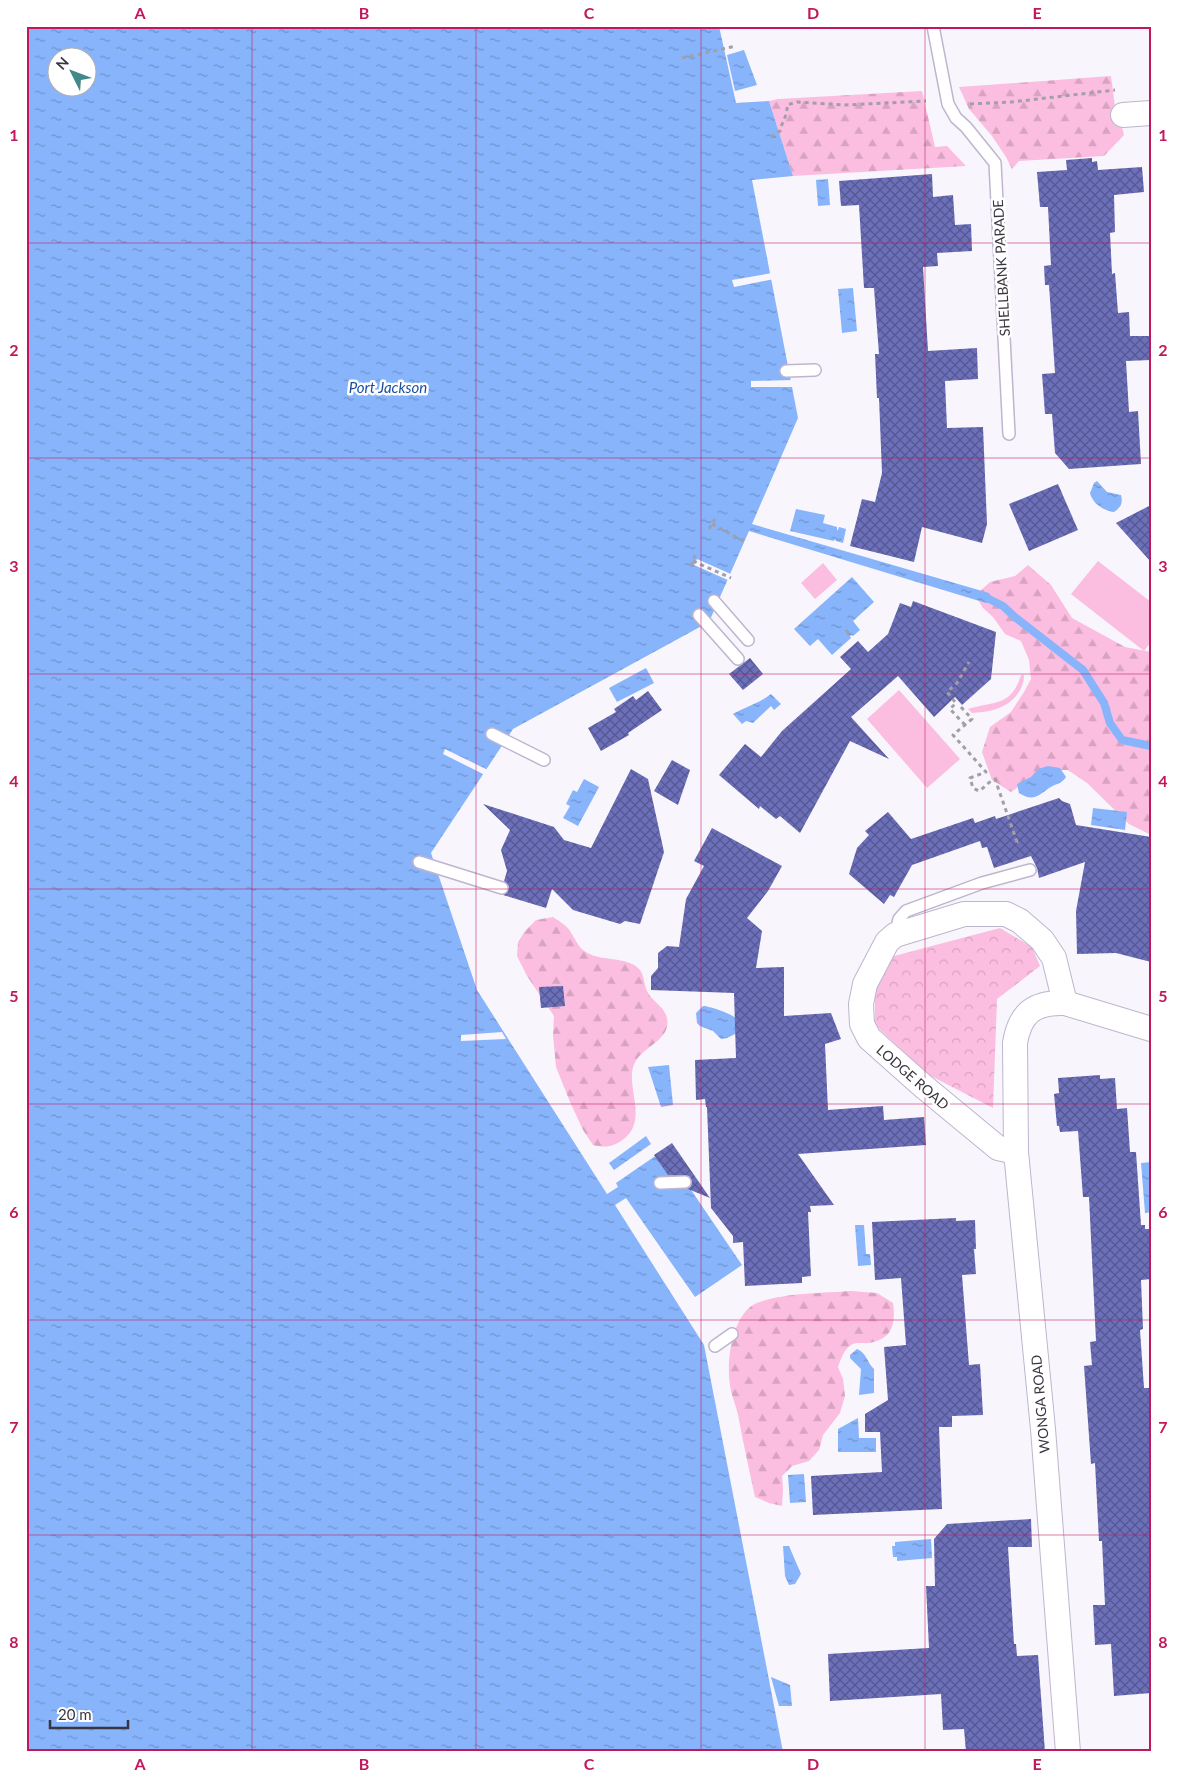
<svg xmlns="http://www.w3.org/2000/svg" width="1177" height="1778" font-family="Lato,sans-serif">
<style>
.green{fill:#fbbde0}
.forest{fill:url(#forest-firs)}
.park{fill:url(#park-crowns)}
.water{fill:url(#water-ripples);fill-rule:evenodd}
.pier{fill:#f8f6fc}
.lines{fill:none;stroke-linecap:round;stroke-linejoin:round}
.stream{stroke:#87b4fb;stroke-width:8}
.building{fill:url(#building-cross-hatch)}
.lane-casing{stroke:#beb5ce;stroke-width:14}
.street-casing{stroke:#beb5ce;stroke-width:26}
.path{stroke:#a29fa7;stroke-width:3;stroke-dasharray:4 4;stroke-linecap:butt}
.lane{stroke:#fff;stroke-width:11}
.street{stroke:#fff;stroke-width:24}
.grid{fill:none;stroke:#c2185b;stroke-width:1;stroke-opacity:0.55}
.labels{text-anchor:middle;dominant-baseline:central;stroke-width:5;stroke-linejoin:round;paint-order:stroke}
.street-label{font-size:14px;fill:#3a3640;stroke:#fff}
.water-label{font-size:15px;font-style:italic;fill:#194e9f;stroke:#fff}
.neatline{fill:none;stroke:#c2185b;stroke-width:2}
.grid-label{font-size:16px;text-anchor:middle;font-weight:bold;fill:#c2185b}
</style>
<defs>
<pattern id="forest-firs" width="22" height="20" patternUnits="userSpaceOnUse" patternTransform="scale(1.25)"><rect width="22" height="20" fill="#fbbde0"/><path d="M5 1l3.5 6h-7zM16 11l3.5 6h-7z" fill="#d8a3c1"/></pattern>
<pattern id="park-crowns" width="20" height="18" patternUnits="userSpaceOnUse" patternTransform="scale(1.25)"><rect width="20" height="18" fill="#fbbde0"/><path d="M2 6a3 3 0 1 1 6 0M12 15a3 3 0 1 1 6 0" fill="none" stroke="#d8a3c1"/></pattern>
<pattern id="water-ripples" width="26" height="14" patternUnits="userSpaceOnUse" patternTransform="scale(1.25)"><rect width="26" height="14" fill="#87b4fb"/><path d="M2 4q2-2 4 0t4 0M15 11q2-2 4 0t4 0" fill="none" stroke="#6f93cd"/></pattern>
<pattern id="building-cross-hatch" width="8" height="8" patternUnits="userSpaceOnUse" patternTransform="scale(1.25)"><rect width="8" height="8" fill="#6c6fb9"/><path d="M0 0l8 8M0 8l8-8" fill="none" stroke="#555790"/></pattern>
</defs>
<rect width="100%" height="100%" fill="#f8f6fc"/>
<g class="green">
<polygon points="1098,561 1151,602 1151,642 1144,651 1071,594"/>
<polygon points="823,563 837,580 815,599 801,583"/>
<path d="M1021,675H1024C1024,693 1009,706 993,710C986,712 979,712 972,713L968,709C995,701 1011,707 1021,675Z"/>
<polygon points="899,690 960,759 927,788 867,719"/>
</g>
<g class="forest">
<polygon points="1111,76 1115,107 1119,115 1124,135 1104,156 1019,161 1012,169 1006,157 992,136 969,109 959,87"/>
<polygon points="922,91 935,147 947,146 966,166 793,176 769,101 778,99"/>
<polygon points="1028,565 1051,585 1072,618 1125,647 1151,652 1151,835 1129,824 1087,783 1068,770 1048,770 1025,782 1011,792 992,780 982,752 990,727 1011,712 1024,692 1031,679 1029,660 1021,641 1005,634 993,617 983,608 977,598 978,593 990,582 1015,576"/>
<path d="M553,917C559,921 566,925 570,931C574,937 578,946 583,950C599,963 628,955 640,970C644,975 644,985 647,991C651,1000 662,1005 666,1015C674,1037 647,1045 637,1059C621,1081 650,1117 625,1138C614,1147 606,1148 593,1145L583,1130L570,1102L556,1067L553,1035L554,1016L527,976L517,956L518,942L525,931L536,920Z"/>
<path d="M851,1291L877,1293L893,1303C896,1324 892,1340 868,1343C864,1344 857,1342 853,1344C844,1348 841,1359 838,1367L843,1379L845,1396L840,1413L823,1435L819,1450L809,1461L792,1466L782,1476L783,1489L782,1506L769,1503L755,1497C749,1469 743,1442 738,1415C736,1405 731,1395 730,1385C726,1362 732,1313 757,1303C782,1293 823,1293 851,1291Z"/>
</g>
<polygon class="park" points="1000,928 1032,947 1040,966 997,999 993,1108 929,1075 875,1025 875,991 894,956"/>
<g class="water">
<path d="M26,26H719L736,103L769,101L793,176L752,180L798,418L752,524L989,593L994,601L986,603L749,531L709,622L513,729L431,853L477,990L607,1194L618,1187L616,1183L664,1150L742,1265L695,1297L626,1198L615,1205L704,1345L783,1752H26ZM58,58H88V88H58Z"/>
<polygon points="744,50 757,85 735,91 727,55"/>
<polygon points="828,179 830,205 818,206 816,180"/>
<polygon points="853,288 857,331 842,333 838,289"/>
<path d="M1097,481L1107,492L1121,495C1123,504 1121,507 1114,512C1104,511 1092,503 1090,493L1094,483Z"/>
<polygon points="796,509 825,515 823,523 837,527 837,530 838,530 839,527 846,529 843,543 836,541 835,539 834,541 790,531"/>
<polygon points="852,577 874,602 853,621 860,630 853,636 852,635 850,636 851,638 832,655 818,639 810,646 794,629"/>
<polygon points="646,668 654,683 617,702 609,688"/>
<path d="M771,694L781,704L774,710L771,706L753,723L746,721L742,724L733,714C747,706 758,704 771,694Z"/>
<path d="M1048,766L1060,768L1066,777C1062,784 1055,784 1049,788C1038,796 1033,802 1019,793L1017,784L1031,777L1038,769Z"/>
<polygon points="584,779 599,787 578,826 563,818 570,806 566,804 573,790 577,792"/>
<polygon points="1093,808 1127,812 1125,830 1091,825"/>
<path d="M703,1006C710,1006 732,1014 737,1019V1033L727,1038L721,1039L713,1031L700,1026L697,1023L696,1013Z"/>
<polygon points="669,1065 673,1105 661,1107 648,1067"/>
<polygon points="646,1136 651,1144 614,1170 609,1163"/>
<polygon points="1151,1162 1151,1212 1145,1213 1141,1163"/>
<polygon points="855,1225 864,1225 866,1254 870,1254 871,1265 858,1266"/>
<path d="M857,1349C867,1353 867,1363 874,1369V1393L859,1395L861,1369L850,1358V1355Z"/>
<polygon points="858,1418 859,1438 876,1438 876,1452 838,1452 838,1429"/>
<polygon points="804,1474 806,1502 790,1503 788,1475"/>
<polygon points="931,1539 932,1558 897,1561 897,1557 893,1557 892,1546 895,1546 895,1542"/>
<polygon points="783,1546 789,1546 801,1574 795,1584 789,1585 785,1576"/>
<polygon points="771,1677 790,1685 792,1706 779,1706"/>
</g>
<g class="pier">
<polygon points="772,273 774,279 734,287 732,280"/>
<polygon points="793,380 793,387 751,387 751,381"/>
<polygon points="697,559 733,575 730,581 694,565"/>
<polygon points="445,749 488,770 485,775 443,754"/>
<polygon points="502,1032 506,1039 461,1041 461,1035"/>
</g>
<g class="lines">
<polyline class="stream" points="987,598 1003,606 1016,618 1083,670 1104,703 1110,723 1122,740 1151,746"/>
</g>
<g class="building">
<polygon points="1092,158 1092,162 1097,161 1098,170 1142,167 1144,192 1114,195 1115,232 1110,233 1112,274 1115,273 1118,313 1129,312 1130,336 1151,336 1151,360 1126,361 1129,412 1138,411 1141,464 1069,469 1055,453 1052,414 1045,414 1042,374 1055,373 1049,285 1045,285 1044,266 1051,265 1048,207 1040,207 1037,172 1067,170 1066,160"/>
<polygon points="932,174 933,197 953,195 955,225 971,224 972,251 937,253 938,266 923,267 928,351 977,348 978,379 945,381 947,428 983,427 987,524 982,543 922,527 914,562 850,546 862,499 875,502 882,473 879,398 877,398 875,354 879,354 874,288 864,288 859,205 841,206 839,181"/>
<polygon points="1058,484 1078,530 1029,551 1009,504"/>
<polygon points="1151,505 1151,562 1116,523"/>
<polygon points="913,601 996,632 991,679 962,705 955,697 934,717 898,676 851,717 889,759 850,741 800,833 780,816 776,819 760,806 759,809 719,775 745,744 761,757 782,731 851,669 840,657 858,641 868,652 888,634 900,603 911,607"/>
<polygon points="750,658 763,674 743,690 729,674"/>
<polygon points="648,691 662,710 628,733 629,735 601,751 588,728 616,712 614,709 633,696 636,700"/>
<polygon points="672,760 690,770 678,805 654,791"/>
<polygon points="631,769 648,779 664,852 640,924 625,921 620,924 573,910 552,889 546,908 503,895 507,893 509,887 504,881 507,871 501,850 510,830 483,804 554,827 564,840 591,848"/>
<polygon points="1059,798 1062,801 1070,804 1076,825 1151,837 1151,962 1116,953 1077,954 1076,911 1085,862 1039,878 1037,868 1031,856 994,868 987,847 982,848 980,841 912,865 894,897 890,895 884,904 849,874 857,848 869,835 865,831 888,812 911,839 973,818 975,823 995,816 996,819"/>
<polygon points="712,828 782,866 768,891 747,918 762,931 756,968 784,967 784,1016 831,1013 841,1039 825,1044 828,1110 883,1106 884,1120 924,1117 926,1145 798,1154 834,1205 810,1206 811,1212 808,1212 811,1276 802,1277 802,1283 745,1286 743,1242 733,1243 733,1236 711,1208 707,1107 706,1107 705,1099 696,1100 695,1060 736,1058 734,993 651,990 651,976 658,968 658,953 667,946 679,947 686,899 704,866 694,861"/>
<polygon points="563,986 565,1006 541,1008 539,987"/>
<polygon points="1100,1075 1100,1079 1115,1078 1117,1109 1127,1108 1130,1152 1136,1152 1141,1225 1145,1225 1145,1229 1151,1229 1151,1279 1141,1280 1143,1329 1140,1330 1144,1388 1149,1388 1151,1418 1151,1693 1114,1696 1111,1644 1095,1645 1093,1605 1105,1605 1102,1541 1099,1541 1095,1463 1091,1464 1084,1366 1092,1365 1090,1342 1096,1341 1089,1197 1083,1197 1078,1131 1060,1132 1059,1126 1057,1126 1054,1094 1059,1093 1058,1078"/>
<polygon points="672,1143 710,1198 688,1189 691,1186 692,1182 689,1176 668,1175 654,1155"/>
<polygon points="956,1218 956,1221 975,1220 976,1249 974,1249 976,1274 962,1275 969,1365 980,1364 983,1415 952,1416 952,1427 939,1427 942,1509 813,1515 811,1476 882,1472 880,1432 865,1432 865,1414 888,1400 884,1347 906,1345 901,1278 875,1280 872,1222"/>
<polygon points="1031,1519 1032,1547 1008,1547 1014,1644 1016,1644 1017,1656 1038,1655 1045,1752 1025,1752 1025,1750 966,1752 964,1729 943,1730 941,1694 830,1701 828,1654 929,1648 926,1586 935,1586 934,1539 947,1524"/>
</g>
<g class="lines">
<g class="lane-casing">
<g id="lane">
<polyline points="933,26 948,104 956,118 966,127 995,163 1009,434"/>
<polyline points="786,371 815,370"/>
<polyline points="714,601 748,640"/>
<polyline points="699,615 738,659"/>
<polyline points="492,734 544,760"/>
<polyline points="419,862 502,888"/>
<polyline points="895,935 899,919 906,911 982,883 1030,870"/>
<polyline points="660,1183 685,1182"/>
<polyline points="715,1346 732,1334"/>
</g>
</g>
<g class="street-casing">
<g id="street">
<polyline points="1123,115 1151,113"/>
<polyline points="1016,1152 998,1148 923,1086 869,1038 862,1024 861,1004 865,984 887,942 895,935 964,914 1006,914 1020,921 1042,940 1054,958 1065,1003"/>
<path d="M1068,1752L1043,1429L1016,1152L1015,1043C1020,1013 1034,1002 1065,1003L1151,1029"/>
</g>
</g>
<g class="path">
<polyline points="682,58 736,46"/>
<polyline points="970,104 1012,102 1115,90"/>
<path d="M771,137L780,131C782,121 788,115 787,105L797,102L845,105L926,101"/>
<polyline points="712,524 747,543"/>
<polyline points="709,529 715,519"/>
<polyline points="693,561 731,578"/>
<polyline points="691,566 695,555"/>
<polyline points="846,630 849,634"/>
<path d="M961,707L972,719L953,735L986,772L970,778L973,788L979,791C985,787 987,783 995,779L1017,842L1014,843"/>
<polyline points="965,725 950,709 956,703 947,692 957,683 969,662"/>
</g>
<use href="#lane" class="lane"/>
<use href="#street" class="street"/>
</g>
<path class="grid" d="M252,26V1752M476,26V1752M701,26V1752M925,26V1752M26,243H1151M26,458H1151M26,674H1151M26,889H1151M26,1104H1151M26,1320H1151M26,1535H1151"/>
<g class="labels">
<g class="street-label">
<text transform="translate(1001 268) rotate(-93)">SHELLBANK PARADE</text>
<text transform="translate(913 1077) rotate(41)">LODGE ROAD</text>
<text transform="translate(1040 1404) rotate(-95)">WONGA ROAD</text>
</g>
<g class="water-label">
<text x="388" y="387">Port Jackson</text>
</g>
</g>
<rect width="1177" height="1778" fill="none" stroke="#ffffff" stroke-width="55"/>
<g transform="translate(72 72) rotate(312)"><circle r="24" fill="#ffffff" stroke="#b0afb3"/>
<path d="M0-4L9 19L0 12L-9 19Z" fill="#41898a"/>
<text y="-8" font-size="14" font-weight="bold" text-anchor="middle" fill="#3a3640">N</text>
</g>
<path d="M50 1720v8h78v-8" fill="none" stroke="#3a3640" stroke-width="2.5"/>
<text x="58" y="1720" font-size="15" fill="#3a3640" stroke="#ffffff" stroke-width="4" paint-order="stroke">20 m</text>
<rect x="28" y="28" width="1122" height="1722" class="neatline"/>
<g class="grid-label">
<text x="140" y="19">A</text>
<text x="364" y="19">B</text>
<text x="589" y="19">C</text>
<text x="813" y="19">D</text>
<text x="1037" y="19">E</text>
<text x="14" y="141">1</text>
<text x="1163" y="141">1</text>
<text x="14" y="356">2</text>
<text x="1163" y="356">2</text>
<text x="14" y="572">3</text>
<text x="1163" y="572">3</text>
<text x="14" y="787">4</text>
<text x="1163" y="787">4</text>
<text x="14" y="1002">5</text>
<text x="1163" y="1002">5</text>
<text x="14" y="1218">6</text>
<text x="1163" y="1218">6</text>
<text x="14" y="1433">7</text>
<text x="1163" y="1433">7</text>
<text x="14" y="1648">8</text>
<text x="1163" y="1648">8</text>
<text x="140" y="1770">A</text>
<text x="364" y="1770">B</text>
<text x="589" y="1770">C</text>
<text x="813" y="1770">D</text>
<text x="1037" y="1770">E</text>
</g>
</svg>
